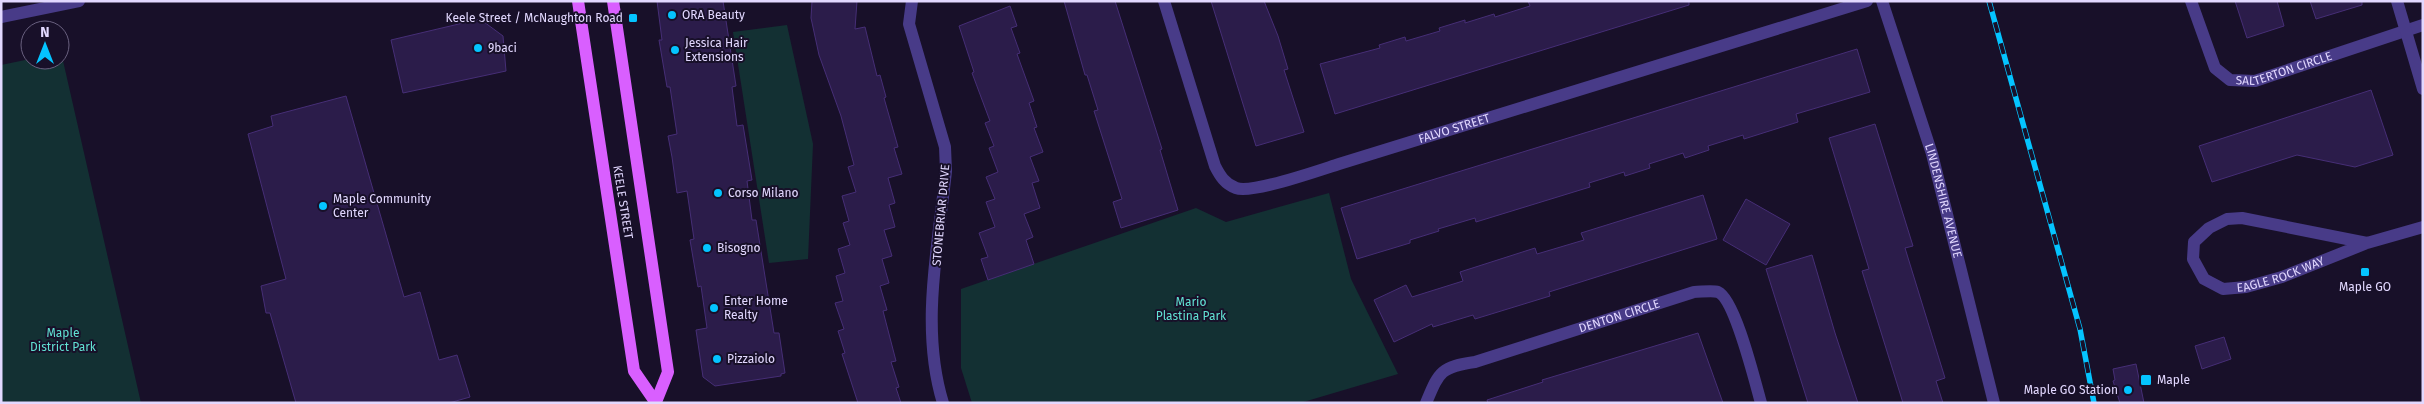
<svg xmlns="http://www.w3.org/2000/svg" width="2424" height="404" font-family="'Fira Sans',sans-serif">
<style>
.green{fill:#133033}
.building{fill:#2b1c4a;stroke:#462e76}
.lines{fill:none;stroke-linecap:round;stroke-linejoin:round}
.minor{stroke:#483b88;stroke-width:12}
.major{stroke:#d95fff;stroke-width:12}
.rail-casing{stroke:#04c4ff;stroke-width:5.5}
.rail{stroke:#181029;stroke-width:4;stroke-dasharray:11;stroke-linecap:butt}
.poi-dot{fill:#04c4ff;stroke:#181029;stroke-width:2}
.labels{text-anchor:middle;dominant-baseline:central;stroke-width:4;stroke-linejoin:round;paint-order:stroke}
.poi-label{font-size:12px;fill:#e2d8ff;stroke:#181029;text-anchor:start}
.street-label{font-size:12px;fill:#e2d8ff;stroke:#181029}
.park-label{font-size:12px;fill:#61e2d3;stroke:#181029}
</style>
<rect width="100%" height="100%" fill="#181029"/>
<g class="green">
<polygon points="787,25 813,144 808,259 769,263 733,32"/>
<polygon points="61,52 141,403 1,403 1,65 30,59 60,60"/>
<polygon points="1329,193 1351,279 1398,374 1300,403 972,403 961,368 961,289 1196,208 1226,222"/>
</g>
<g class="building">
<polygon points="657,1 723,1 736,86 732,87 737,126 743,125 752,180 747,181 752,220 756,220 774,333 779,333 785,373 781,374 781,376 715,386 703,377 696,330 707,328 701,286 698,287 690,240 694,239 687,191 677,193 672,157 668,136 677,134 670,87 667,87 659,40 662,40"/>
<polygon points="812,1 857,1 855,29 865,27 877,76 880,75 886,97 884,98 898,147 894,148 902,174 888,178 895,203 889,205 895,227 884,230 892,256 882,259 889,283 880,286 887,310 883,311 896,361 891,362 899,387 896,388 901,403 858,403 842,354 845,353 838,331 844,329 835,303 843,301 836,276 845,273 838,249 850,245 843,223 849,221 842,196 856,192 848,167 854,165 841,116 819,55 811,18"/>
<polygon points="1064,1 1115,1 1162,149 1160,150 1178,210 1121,228 1113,202 1122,199 1094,111 1098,110 1087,75 1085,75"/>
<polygon points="1211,1 1264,1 1278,36 1288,69 1284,70 1304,132 1256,146"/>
<polygon points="1528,1 1689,1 1689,5 1335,114 1320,64 1380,48 1379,45 1405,37 1406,41 1440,31 1439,28 1465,20 1465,23 1494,14 1495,17 1530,6"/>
<polygon points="2235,1 2277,1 2284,26 2247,38"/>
<polygon points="2310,1 2362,1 2362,5 2316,19"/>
<polygon points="1010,6 1017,26 1011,28 1020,53 1017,54 1034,101 1029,103 1037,127 1034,128 1043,152 1030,157 1039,181 1032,183 1040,208 1024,214 1033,237 1026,240 1034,264 988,280 981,259 988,257 979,233 995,227 986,202 995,199 986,177 998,172 989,148 994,146 985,123 990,121 972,73 974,72 959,26"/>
<polygon points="480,19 503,36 506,71 403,93 391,40"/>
<polygon points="1857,49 1870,92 1796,114 1798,122 1744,139 1743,135 1708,146 1709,150 1685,158 1683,153 1649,164 1650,168 1625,176 1624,172 1589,183 1590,187 1476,222 1475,218 1438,229 1439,231 1410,240 1410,243 1357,259 1341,208"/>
<polygon points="2371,90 2393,155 2355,167 2297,155 2212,182 2199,146"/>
<polygon points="346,96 404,297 420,292 439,360 457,355 470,397 449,403 296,403 270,313 266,313 261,286 286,279 248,134 273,126 271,116"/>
<polygon points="1875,124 1913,246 1905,248 1945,378 1936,381 1943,403 1903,403 1862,271 1869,269 1829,138"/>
<polygon points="1703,195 1717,239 1549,292 1550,296 1475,319 1473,315 1433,327 1432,324 1394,342 1374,300 1406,285 1412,297 1463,281 1460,272 1535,248 1537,254 1584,240 1581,233"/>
<polygon points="1746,199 1790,224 1766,265 1723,240"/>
<polygon points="1812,255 1835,333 1858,403 1808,403 1766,269"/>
<polygon points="1698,333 1723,403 1488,403 1487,400 1543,382 1542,380"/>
<polygon points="2224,337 2231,359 2202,369 2195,346"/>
<polygon points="2136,364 2144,403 2120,403 2113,381 2115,380 2113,369"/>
</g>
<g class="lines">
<g class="minor">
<path d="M912,1L909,24L945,147L946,171C938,247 920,328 943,403"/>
<path id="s1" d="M1164,1L1215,166C1220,176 1225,184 1236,188C1252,194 1320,170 1339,164L1867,1"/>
<path id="s2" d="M1882,1L1932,154L1994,403"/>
<path id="s3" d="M2191,1L2215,68L2230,80L2255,81L2423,25"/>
<polyline points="2397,1 2423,89"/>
<polyline points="1,17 79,1"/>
<path id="s4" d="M2367,243L2242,218L2227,219L2209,228L2194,242L2193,259L2204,279L2223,289L2246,287L2282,277L2367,243L2423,227"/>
<path id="s5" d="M1426,403C1439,372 1440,367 1475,362L1694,292C1701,292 1712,290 1718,292C1735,299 1755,382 1761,403"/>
</g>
<g class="major">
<polyline points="578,1 634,371 656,403"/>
<polyline points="613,1 668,372 656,402"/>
</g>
<g class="rail-casing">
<polyline id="rail" points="1989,1 2080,329 2094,403"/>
</g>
<use href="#rail" class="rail"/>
</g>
<g class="poi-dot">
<circle cx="672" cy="15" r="5"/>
<rect x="628" y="13" width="10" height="10" rx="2.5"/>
<circle cx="478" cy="48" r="5"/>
<circle cx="675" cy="50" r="5"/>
<circle cx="718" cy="193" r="5"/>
<circle cx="323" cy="206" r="5"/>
<circle cx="707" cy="248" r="5"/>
<rect x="2360" y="267" width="10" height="10" rx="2.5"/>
<circle cx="714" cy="308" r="5"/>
<circle cx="717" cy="359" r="5"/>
<rect x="2140" y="374" width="12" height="12" rx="2.5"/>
<circle cx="2128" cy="390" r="5"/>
</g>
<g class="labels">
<g class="poi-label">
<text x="682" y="15">ORA Beauty</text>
<text x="623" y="18" text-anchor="end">Keele Street / McNaughton Road</text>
<text x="685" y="43">Jessica Hair<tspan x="685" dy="14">Extensions</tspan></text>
<text x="488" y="48">9baci</text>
<text x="728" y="193">Corso Milano</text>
<text x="333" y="199">Maple Community<tspan x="333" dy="14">Center</tspan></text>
<text x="717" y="248">Bisogno</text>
<text x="2365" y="287" text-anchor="middle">Maple GO</text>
<text x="724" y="301">Enter Home<tspan x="724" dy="14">Realty</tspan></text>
<text x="727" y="359">Pizzaiolo</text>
<text x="2157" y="380">Maple</text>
<text x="2118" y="390" text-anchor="end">Maple GO Station</text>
</g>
<g class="street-label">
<text stroke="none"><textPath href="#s3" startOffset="146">SALTERTON CIRCLE</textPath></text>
<text stroke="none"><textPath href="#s1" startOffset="431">FALVO STREET</textPath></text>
<text stroke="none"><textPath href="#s2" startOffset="209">LINDENSHIRE AVENUE</textPath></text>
<text transform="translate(623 202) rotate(81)">KEELE STREET</text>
<text transform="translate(941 215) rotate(-85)">STONEBRIAR DRIVE</text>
<text stroke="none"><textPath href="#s4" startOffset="304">EAGLE ROCK WAY</textPath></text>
<text stroke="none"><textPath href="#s5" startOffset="221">DENTON CIRCLE</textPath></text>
</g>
<g class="park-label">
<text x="1191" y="302">Mario<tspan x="1191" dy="14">Plastina Park</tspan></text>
<text x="63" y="333">Maple<tspan x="63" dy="14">District Park</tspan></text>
</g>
</g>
<rect width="2424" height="404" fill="none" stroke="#e2d8ff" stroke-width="5"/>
<g transform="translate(45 45)"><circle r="24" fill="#181029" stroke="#69607f"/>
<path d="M0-4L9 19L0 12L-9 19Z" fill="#04c4ff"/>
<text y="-8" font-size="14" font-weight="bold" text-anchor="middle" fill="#e2d8ff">N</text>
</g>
</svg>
